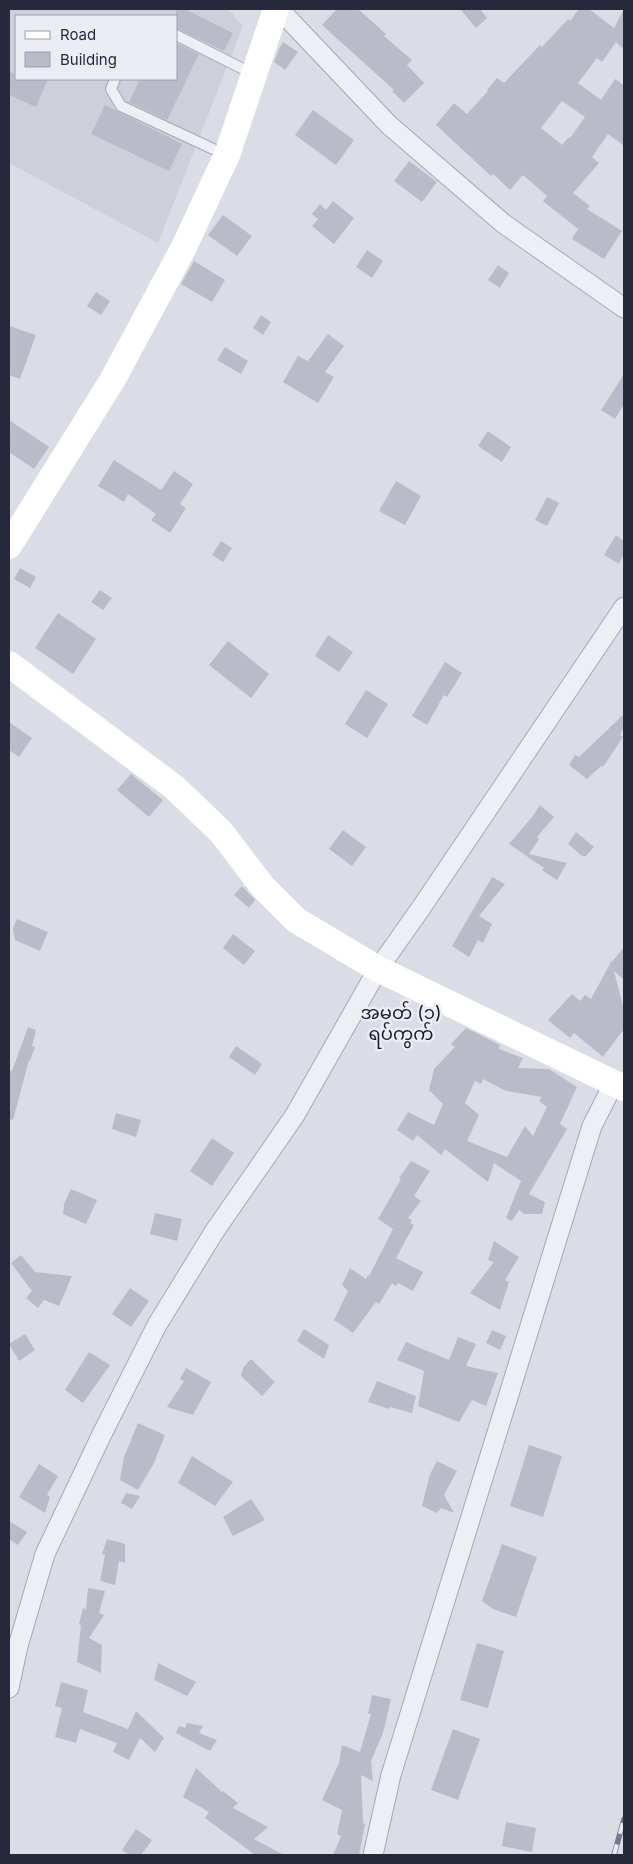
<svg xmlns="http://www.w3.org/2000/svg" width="633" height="1864" font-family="Inter,'Noto Sans Myanmar',sans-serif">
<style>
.built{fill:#cecfdb;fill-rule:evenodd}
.building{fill:#b9bbc8;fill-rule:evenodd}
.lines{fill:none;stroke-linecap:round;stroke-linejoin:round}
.lane-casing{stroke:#a5a7b3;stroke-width:12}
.street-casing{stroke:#a5a7b3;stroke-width:21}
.lane{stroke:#eeeff4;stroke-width:10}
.street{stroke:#eeeff4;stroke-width:19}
.secondary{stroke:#fff;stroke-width:26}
.rail-casing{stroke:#75788f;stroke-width:5.5}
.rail{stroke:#ebecf4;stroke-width:4;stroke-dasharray:11;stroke-linecap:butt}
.labels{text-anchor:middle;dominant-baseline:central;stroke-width:5;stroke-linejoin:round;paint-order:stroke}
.quarter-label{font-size:18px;fill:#181a2c;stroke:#ebecf4}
</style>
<rect width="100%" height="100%" fill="#dbdde6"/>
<path class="built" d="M9,9H228L243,26L158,243L9,163ZM16,16H176V79H16Z"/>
<g class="building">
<polygon points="176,9 185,9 233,33 224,51 176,28"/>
<polygon points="337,9 358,9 386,34 384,36 412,60 407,65 424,83 404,103 392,91 394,90 322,25"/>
<polygon points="460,9 480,9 487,18 476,28"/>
<path d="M579,9H589L614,28L624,9V50L616,42L602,62L597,58L578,83L601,100L615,79L624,85V146L608,134L592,157L599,163L573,193L590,206L587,209L622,231L604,259L572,239L578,229L543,201L547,196L523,175L510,190L493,174L491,176L436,125L454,103L467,114L488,91L487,90L497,78L504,83L540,45L542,47L568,19L570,21ZM562,101L585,117L570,138L569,137L562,145L541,128Z"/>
<polygon points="283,42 298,52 285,70 274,62 279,49"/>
<polygon points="176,43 199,54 167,120 129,102 140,79 176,79"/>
<polygon points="9,71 16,75 16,79 48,79 36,107 9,95"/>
<polygon points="105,105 182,144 169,171 91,134"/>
<polygon points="313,110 354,140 336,165 295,135"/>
<polygon points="409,161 437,182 422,202 394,181"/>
<polygon points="333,201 354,218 334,244 312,226 318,219 312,214 320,204 326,210"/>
<polygon points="223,215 252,236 237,256 208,235"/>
<polygon points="367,250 383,261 372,278 356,267"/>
<polygon points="194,261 225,280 212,302 181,284"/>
<polygon points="498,265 509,273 500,288 488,280"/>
<polygon points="96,292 110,301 101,315 87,306"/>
<polygon points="261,315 271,322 263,335 253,328"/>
<polygon points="9,326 36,335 20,379 9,375"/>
<polygon points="328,334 344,346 325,372 334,377 318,403 283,382 298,356 308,361"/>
<polygon points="225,347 248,361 241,374 217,360"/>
<polygon points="624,374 624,404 615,419 601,410"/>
<polygon points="9,420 49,447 34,469 9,452"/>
<polygon points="488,431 511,447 502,462 478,446"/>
<polygon points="114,460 161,490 174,471 193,484 180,504 186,508 170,533 151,520 156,514 128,494 124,502 98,486"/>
<polygon points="396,481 421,496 405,525 379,511"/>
<polygon points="547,497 559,503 547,526 535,520"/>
<polygon points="616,535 624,541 624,554 619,564 604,555"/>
<polygon points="221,541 232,548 223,562 212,555"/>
<polygon points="20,568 36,577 30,588 14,579"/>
<polygon points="100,590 112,598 103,610 91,602"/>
<polygon points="58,613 96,639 73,674 35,648"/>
<polygon points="328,635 353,652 339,672 315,656"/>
<polygon points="228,641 269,674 251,698 209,665"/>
<polygon points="445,662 462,673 447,697 444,695 427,725 412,716"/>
<polygon points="366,690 388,704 367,738 345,724"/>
<polygon points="624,714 624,726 620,735 623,737 603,767 601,766 587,779 569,765 575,755 579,757"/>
<polygon points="9,722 32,738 19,757 9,750"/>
<polygon points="131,774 163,800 149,817 117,790"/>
<polygon points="540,805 554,817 537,837 539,839 529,854 567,863 557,880 542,870 544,868 509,844 532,817"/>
<polygon points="343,830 366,847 352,866 329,849"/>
<polygon points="576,832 594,847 586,856 582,856 568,844"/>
<polygon points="492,877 505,884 479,916 492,924 483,943 478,940 469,957 452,946"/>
<polygon points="242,886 255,900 249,908 234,895"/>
<polygon points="17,919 48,932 40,951 15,940 13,928"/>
<polygon points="233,934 255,951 244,965 223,948"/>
<polygon points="624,947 624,980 614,971 624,1010 624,1029 603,1057 574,1033 570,1038 548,1020 572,994 580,1001 585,995 591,999 612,960 612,962"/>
<polygon points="28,1027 36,1030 32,1046 35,1047 30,1061 29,1060 13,1120 9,1119 9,1070 12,1071"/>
<path d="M466,1028L500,1045L499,1049L523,1058L518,1068L549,1069L577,1087L560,1124L567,1129L529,1194L545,1202L542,1214H524L519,1210L512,1221L506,1218L521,1181L494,1163L488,1182L445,1149L441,1155L417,1135L413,1141L397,1130L408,1112L434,1125L443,1104L429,1090L434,1069L455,1047L451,1044ZM483,1079L506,1091L542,1097L539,1101L547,1107L533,1136L525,1126L507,1157L467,1141L479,1115L465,1103L475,1081L481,1084Z"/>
<polygon points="236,1046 262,1064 255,1075 229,1057"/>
<polygon points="116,1113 141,1120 136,1137 112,1129"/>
<polygon points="212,1138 234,1153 212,1186 190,1171"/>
<polygon points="411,1161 430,1171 414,1196 421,1201 408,1218 412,1220 410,1223 414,1225 396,1258 423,1272 413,1291 398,1283 396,1286 392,1283 379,1304 376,1302 353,1333 334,1320 348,1291 342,1285 350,1268 366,1279 368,1275 369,1276 393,1229 378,1219 401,1179 399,1178"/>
<polygon points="71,1189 97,1200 86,1224 63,1214 64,1204"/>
<polygon points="155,1213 182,1219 177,1241 150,1234"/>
<polygon points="494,1241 519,1257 505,1280 509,1282 500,1310 470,1293 494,1262 488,1260"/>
<polygon points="21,1255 35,1272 72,1276 59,1306 44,1300 38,1308 26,1298 32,1291 11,1263"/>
<polygon points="130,1288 149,1301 131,1327 112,1314"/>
<polygon points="304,1329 329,1345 324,1359 297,1341"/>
<polygon points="492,1330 506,1336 500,1350 486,1343"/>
<polygon points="25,1334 35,1350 19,1361 9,1344"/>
<polygon points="458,1337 476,1344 466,1366 498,1373 486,1406 472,1400 459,1422 418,1406 424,1371 397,1360 406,1342 449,1360"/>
<polygon points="89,1352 110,1365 83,1403 65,1390"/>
<polygon points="251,1359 275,1382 262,1396 241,1376 243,1368"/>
<polygon points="186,1368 211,1382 193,1415 167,1407 184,1381 180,1379"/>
<polygon points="377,1381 416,1396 412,1413 390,1407 389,1409 368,1402"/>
<polygon points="138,1423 165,1435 154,1463 138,1490 120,1480 124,1457"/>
<polygon points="529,1445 562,1456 543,1517 510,1506"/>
<polygon points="192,1456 233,1482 215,1506 178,1483"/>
<polygon points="437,1461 457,1471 444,1495 454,1513 441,1508 437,1513 422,1506 430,1474"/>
<polygon points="39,1464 58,1476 47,1495 50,1497 45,1513 19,1497"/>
<polygon points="126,1493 140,1496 132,1509 121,1503"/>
<polygon points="251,1499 265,1520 233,1536 223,1517"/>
<polygon points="9,1521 27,1532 18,1545 9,1539"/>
<polygon points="107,1539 125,1544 125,1563 119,1561 115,1585 100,1581 105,1555 102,1554"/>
<polygon points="502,1544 537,1557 516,1617 493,1609 482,1601"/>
<polygon points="88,1588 105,1591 99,1613 104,1615 89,1638 102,1645 101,1673 77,1662 81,1625 79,1624 83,1608 86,1609"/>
<polygon points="477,1643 504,1651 488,1708 460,1700"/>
<polygon points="158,1663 196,1682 187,1696 154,1680"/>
<polygon points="61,1682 88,1690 83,1712 128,1729 136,1711 164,1738 155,1752 140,1738 129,1760 113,1752 117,1743 80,1729 76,1743 55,1737 62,1708 55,1706"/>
<polygon points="372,1695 391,1699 383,1733 371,1761 373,1781 361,1775 363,1823 365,1824 359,1855 333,1855 341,1836 337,1834 342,1810 322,1800 339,1763 342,1745 360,1752 371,1714 368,1714"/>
<polygon points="187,1723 203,1726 199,1733 217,1740 210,1751 176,1733 179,1726 185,1728"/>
<polygon points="453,1729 480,1739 458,1800 431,1790"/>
<polygon points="196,1768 222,1792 223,1791 238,1803 233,1808 268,1827 254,1839 284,1855 255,1855 205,1818 209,1812 183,1797"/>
<polygon points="506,1822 536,1828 532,1852 502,1846"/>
<polygon points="136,1829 152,1840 141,1855 129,1855 122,1850"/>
</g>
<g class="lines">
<g class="lane-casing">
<g id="lane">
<polyline points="176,35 253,74"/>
<polyline points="115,79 111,89 121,106 226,155"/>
</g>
</g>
<g class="street-casing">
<g id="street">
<polyline points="279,9 389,125 504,224 624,308"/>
<polyline points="9,1688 18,1646 45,1554 102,1434 157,1325 214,1232 295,1115 378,969 421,908 624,607"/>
<polyline points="373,1855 391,1775 592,1126 614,1083"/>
</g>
</g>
<use href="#lane" class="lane"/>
<use href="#street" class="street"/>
<g class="secondary">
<polyline points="9,546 113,379 183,249 227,155 276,9"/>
<polyline points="9,664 174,787 221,832 263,887 296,920 378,969 624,1088"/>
</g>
<g class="rail-casing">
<polyline id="rail" points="614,1855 624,1819"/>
</g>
<use href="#rail" class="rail"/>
</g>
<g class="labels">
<g class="quarter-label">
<text x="401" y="1012">အမှတ် (၁)<tspan x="401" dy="21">ရပ်ကွက်</tspan></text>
</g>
</g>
<rect width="633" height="1864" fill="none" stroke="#26283b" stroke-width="20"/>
<rect x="15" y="15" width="162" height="65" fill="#ebecf4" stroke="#9c9eaa"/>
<rect x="25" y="31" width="25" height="8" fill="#ffffff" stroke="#9c9eaa"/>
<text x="60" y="40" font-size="15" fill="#26283b">Road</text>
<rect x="25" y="52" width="25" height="15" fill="#b9bbc8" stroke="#9c9eaa"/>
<text x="60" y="65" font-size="15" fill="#26283b">Building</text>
</svg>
